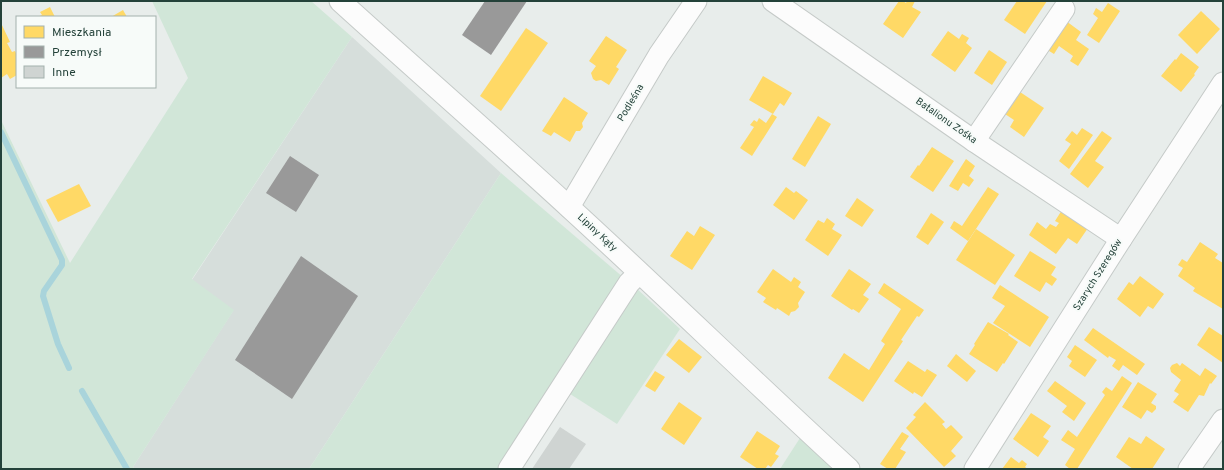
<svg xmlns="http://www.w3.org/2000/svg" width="1224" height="470" font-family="Overpass,sans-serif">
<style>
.built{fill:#d6dedb}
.green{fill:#d1e6d8}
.homes{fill:#ffd966}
.industry{fill:#999}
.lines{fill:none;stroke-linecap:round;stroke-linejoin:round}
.stream{stroke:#a9d4db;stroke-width:6}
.building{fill:#cfd4d2}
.minor-casing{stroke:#c5cac8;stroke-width:23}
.minor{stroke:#fcfcfc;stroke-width:21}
.labels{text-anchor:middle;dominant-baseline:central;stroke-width:4;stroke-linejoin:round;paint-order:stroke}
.street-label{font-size:10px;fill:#24423a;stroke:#f7fbf9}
</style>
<rect width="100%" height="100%" fill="#e8edeb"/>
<polygon class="built" points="352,37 501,173 309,469 135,469 133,467 233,311 192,280"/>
<g class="green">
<polygon points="152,1 311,1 352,37 192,279 234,310 133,467 135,469 1,469 1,120 70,263 188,78"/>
<polygon points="501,173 624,278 500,469 309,469"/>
<polygon points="635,287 680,329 617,424 567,392"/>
<polygon points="800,438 831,466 829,469 780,469"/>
</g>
<g class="homes">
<polygon points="899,1 903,1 906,3 907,1 915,1 912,7 921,12 903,38 883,24"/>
<polygon points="1017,1 1047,1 1025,34 1004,20"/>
<polygon points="1108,3 1120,11 1099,43 1087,35 1098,18 1093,14 1096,8 1102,12"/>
<polygon points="50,7 55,17 37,17 42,15 40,12"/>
<polygon points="123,10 127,17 111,17"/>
<polygon points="1201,11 1220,29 1197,54 1178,35"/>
<polygon points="1066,21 1081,32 1076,40 1089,49 1078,66 1070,61 1073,56 1059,46 1054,54 1046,49"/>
<polygon points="1,23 10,42 7,43 12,52 15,51 17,55 17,75 10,79 7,74 1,78"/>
<polygon points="526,28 548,43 501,111 480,96"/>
<polygon points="948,31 959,39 962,34 969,38 966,43 972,48 955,72 931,55"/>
<polygon points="606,36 627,50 616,67 619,69 609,85 601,80 596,81 593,79 591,73 596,66 589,61"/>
<polygon points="989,50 1007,62 992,85 974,73"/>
<polygon points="1181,53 1199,67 1194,74 1195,75 1181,92 1161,76 1175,59 1176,60"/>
<polygon points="763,76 792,93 784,106 780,103 773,114 749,100"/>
<polygon points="1020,92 1044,108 1024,137 1010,127 1014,120 1005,114"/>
<polygon points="564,97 588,113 582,123 583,127 580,131 576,131 570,142 554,132 551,136 542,131"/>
<polygon points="772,114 777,117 752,156 740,148 754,127 750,125 754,120 757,122 759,118 766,123"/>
<polygon points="818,116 831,124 805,167 792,159"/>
<polygon points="1082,128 1093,135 1069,169 1059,161 1071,144 1065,140 1072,131 1077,135"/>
<polygon points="1102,131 1112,138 1095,161 1104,167 1088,188 1070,174"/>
<polygon points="932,147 954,161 933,192 910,177 918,165 919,166"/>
<polygon points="966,159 975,166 969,176 974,180 969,187 963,183 958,191 949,186"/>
<polygon points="79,184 91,206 58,222 46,200"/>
<polygon points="786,187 794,193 796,191 808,200 794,220 773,205"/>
<polygon points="988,187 999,194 968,241 950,228 954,221 962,226"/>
<polygon points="857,198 874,210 862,227 845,216"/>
<polygon points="1062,210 1088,228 1077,244 1068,238 1056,254 1029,235 1037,222 1046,229 1050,224 1056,227 1059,223 1055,221"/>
<polygon points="931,213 944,222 928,245 916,237"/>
<polygon points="827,218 835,224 832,229 842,235 828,256 805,240 818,220 824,223"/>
<polygon points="700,226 715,235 692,270 670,256 687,231 694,236"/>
<polygon points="976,229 1015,255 995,285 956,260"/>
<polygon points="1200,242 1218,254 1215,258 1223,263 1223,309 1193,291 1195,288 1178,276 1183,268 1178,265 1182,259 1187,262"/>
<polygon points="1030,251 1056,267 1051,275 1057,279 1052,286 1046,282 1040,292 1014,276"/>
<polygon points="773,269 791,282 794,277 801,282 798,287 805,292 798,303 799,307 795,311 791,312 789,316 777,308 776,310 763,302 766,298 757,292"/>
<polygon points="849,269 871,284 863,295 869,299 859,313 853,309 852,310 831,296"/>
<polygon points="1140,276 1164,294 1153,309 1148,306 1140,317 1117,299 1129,282 1133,285"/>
<polygon points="884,283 924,310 919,317 917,316 901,340 903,341 863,402 828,378 844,353 869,370 885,344 881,341 901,309 878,293"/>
<polygon points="1000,285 1049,317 1030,347 993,323 1005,306 992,298"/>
<polygon points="988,322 1009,334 1008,335 1018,342 1004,364 1003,363 997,372 969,354 975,345 974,344"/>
<polygon points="1209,327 1223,336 1223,363 1197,345"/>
<polygon points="1093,328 1145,364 1137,375 1123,365 1119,371 1112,366 1116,360 1109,356 1108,358 1084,340"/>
<polygon points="679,339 702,357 689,373 666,355"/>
<polygon points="1075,345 1097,360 1085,377 1069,366 1072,361 1067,357"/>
<polygon points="956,354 976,371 967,382 947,366"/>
<polygon points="908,361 925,372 927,369 937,375 922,397 914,392 913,394 894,381"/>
<polygon points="1177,363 1180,366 1182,363 1200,376 1205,368 1217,376 1211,384 1210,383 1204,396 1199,395 1188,412 1173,402 1179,394 1174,391 1181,380 1171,372 1170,368 1172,365"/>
<polygon points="655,371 665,377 655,392 645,386"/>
<polygon points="1122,376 1132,383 1077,469 1070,469 1065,465 1075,449 1061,440 1068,430 1077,437 1105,395 1102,392 1106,387 1112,391"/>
<polygon points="1055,381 1086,403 1074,421 1062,412 1067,406 1047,391"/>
<polygon points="1138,382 1157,394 1151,403 1156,406 1156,409 1152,413 1147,410 1141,419 1122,407"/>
<polygon points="679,402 702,418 684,445 661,429"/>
<polygon points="925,402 945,422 942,424 946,429 951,425 963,437 951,451 956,456 944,467 906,428 916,417 913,415"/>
<polygon points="1031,413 1051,426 1043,437 1049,441 1038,457 1013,439"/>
<polygon points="757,431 780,446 775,454 779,456 771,467 768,465 765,469 758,469 740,457"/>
<polygon points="902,432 909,436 900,449 906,452 895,469 888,469 880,464"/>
<polygon points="1146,436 1165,449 1152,469 1133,469 1116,457 1129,437 1141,444"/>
<polygon points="1011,457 1019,463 1022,460 1027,464 1025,467 1028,469 1002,469"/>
</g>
<g class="industry">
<polygon points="485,1 527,1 491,55 462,35"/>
<polygon points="290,156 319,175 296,212 266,193"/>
<polygon points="301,256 358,296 292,399 235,360"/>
</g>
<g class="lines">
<g class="stream">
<polyline points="1,132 62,260 62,265 44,291 43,296 58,344 69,368"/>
<polyline points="82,391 127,469"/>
</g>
</g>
<polygon class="building" points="560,427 586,444 569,469 532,469"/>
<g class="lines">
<g class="minor-casing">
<g id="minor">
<path d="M340,1C416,70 494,138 570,208C664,294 755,383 849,469"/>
<polyline points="773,1 974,141 1121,239"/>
<polyline points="974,141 1064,9"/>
<polyline points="569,207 659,55 696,1"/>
<polyline points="509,469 629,283 639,273"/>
<polyline points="975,469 1121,239 1223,83"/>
<polyline points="1189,469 1223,420"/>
</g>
</g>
<use href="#minor" class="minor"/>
</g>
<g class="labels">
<g class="street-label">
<text transform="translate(631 103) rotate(-59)">Podleśna</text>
<text transform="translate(946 121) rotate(35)">Batalionu Zośka</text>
<text transform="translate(597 233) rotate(43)">Lipiny Kąty</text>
<text transform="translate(1098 275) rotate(-58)">Szarych Szeregów</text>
</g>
</g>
<rect width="1224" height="470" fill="none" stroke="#24423a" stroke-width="4"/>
<rect x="16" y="16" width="140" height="72" fill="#f7fbf9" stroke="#a3b1ad"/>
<rect x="24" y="26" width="20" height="12" fill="#ffd966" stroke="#a3b1ad"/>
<text x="52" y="36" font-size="12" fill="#24423a">Mieszkania</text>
<rect x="24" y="46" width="20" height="12" fill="#999999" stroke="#a3b1ad"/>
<text x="52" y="56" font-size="12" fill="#24423a">Przemysł</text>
<rect x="24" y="66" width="20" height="12" fill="#cfd4d2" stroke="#a3b1ad"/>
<text x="52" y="76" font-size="12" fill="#24423a">Inne</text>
</svg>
